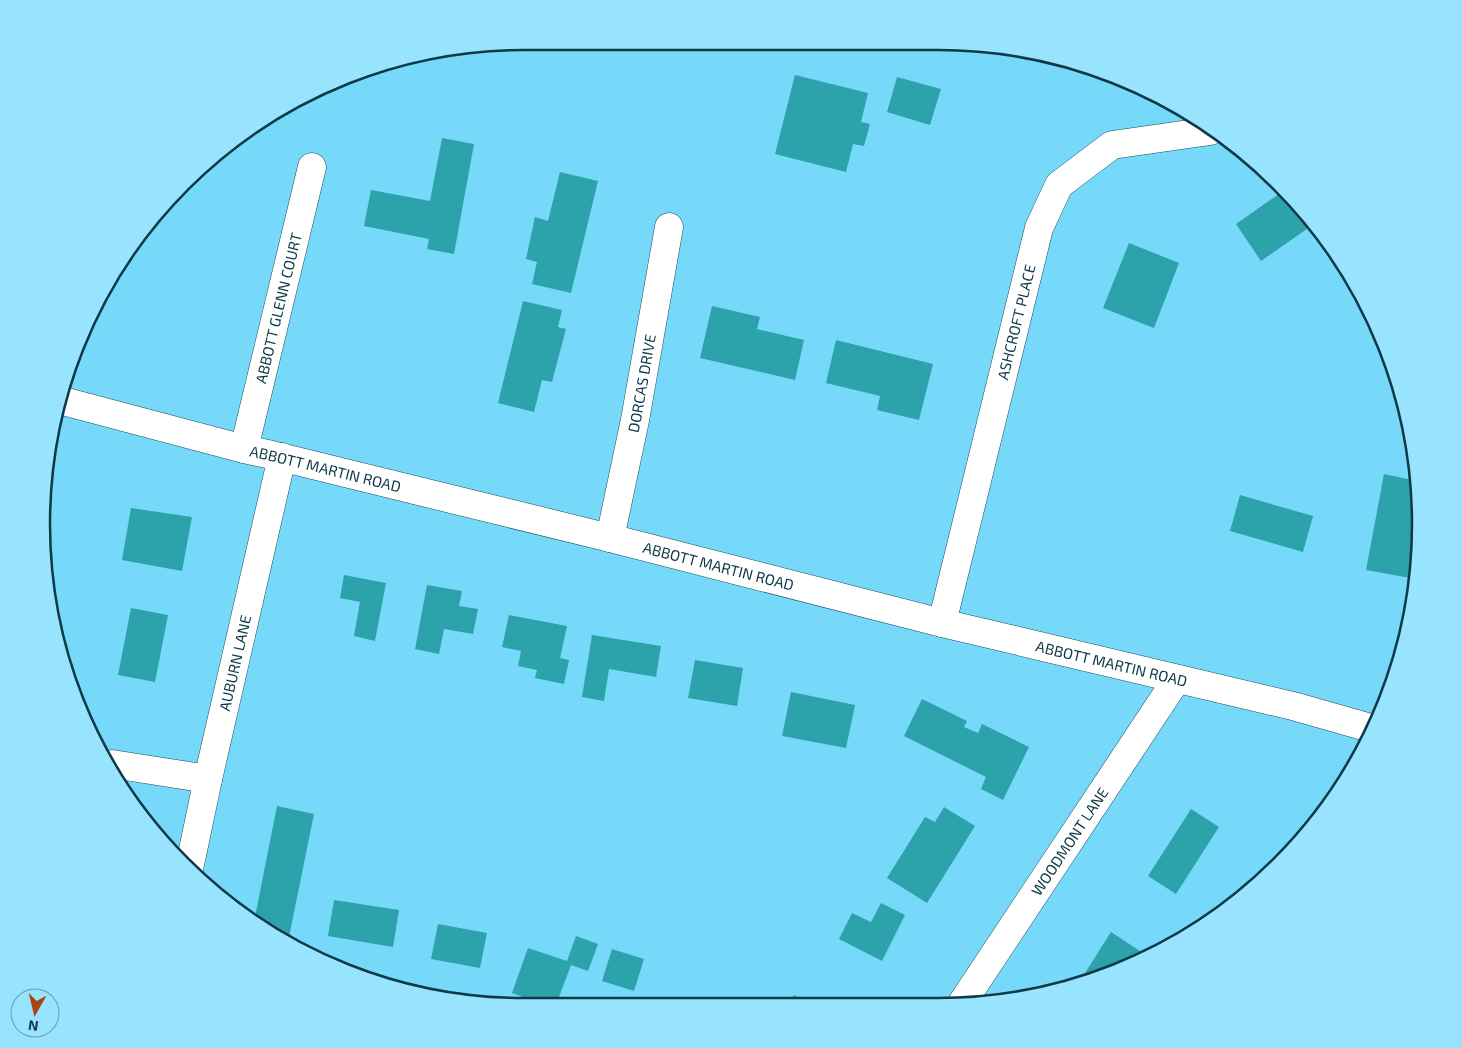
<svg xmlns="http://www.w3.org/2000/svg" width="1462" height="1048" font-family="'Exo 2',sans-serif">
<style>
.building{fill:#2ca3aa}
.lines{fill:none;stroke-linecap:round;stroke-linejoin:round}
.minor-casing{stroke:#184e5e;stroke-width:29}
.secondary-casing{stroke:#184e5e;stroke-width:29}
.minor{stroke:#fff;stroke-width:28}
.secondary{stroke:#fff;stroke-width:28}
.labels{text-anchor:middle;dominant-baseline:central;stroke-width:4;stroke-linejoin:round;paint-order:stroke}
.street-label{font-size:15px;fill:#0e3946;stroke:#98e3fd}
.rim{fill:none;stroke:#0e3946;stroke-width:2.5}
</style>
<rect width="100%" height="100%" fill="#77d9f9"/>
<g class="building">
<polygon points="795,75 868,93 861,122 870,124 864,146 853,144 846,172 775,154"/>
<polygon points="897,77 941,89 930,125 887,112"/>
<polygon points="442,138 474,144 454,254 427,249 429,239 364,226 371,190 430,201"/>
<polygon points="560,172 598,181 571,293 532,284 537,262 526,259 535,217 548,221"/>
<polygon points="1283,191 1301,206 1314,224 1261,261 1236,224"/>
<polygon points="1129,243 1179,263 1154,328 1103,308"/>
<polygon points="523,301 562,310 558,327 566,329 552,382 542,380 534,412 498,403"/>
<polygon points="712,306 760,317 757,329 804,340 795,380 700,358"/>
<polygon points="836,340 933,364 919,420 877,410 880,396 826,383"/>
<polygon points="1384,474 1417,481 1420,556 1416,579 1366,570"/>
<polygon points="1240,495 1313,516 1303,552 1230,531"/>
<polygon points="131,508 192,517 182,571 122,560"/>
<polygon points="344,575 386,583 375,641 354,636 360,602 340,598"/>
<polygon points="427,585 462,591 459,606 478,609 473,634 444,629 439,654 415,649"/>
<polygon points="131,608 168,615 155,682 118,675"/>
<polygon points="509,615 567,626 560,658 569,660 564,684 535,678 537,670 518,666 521,651 502,647"/>
<polygon points="592,635 661,646 656,677 609,669 604,701 582,697"/>
<polygon points="695,660 743,668 737,706 688,698"/>
<polygon points="791,692 855,705 846,748 782,736"/>
<polygon points="922,699 967,721 964,727 978,733 982,724 1029,747 1003,800 981,789 986,777 904,736"/>
<polygon points="277,806 314,814 288,942 254,922"/>
<polygon points="944,807 975,826 927,903 887,878 925,817 935,822"/>
<polygon points="1191,809 1219,827 1176,894 1148,876"/>
<polygon points="334,900 399,910 393,947 328,936"/>
<polygon points="881,903 905,915 882,961 839,939 852,913 871,922"/>
<polygon points="438,924 487,933 480,968 431,959"/>
<polygon points="1111,932 1140,951 1133,963 1089,976 1085,973"/>
<polygon points="576,936 598,944 588,971 571,965 556,1005 545,1005 512,993 528,948 567,961"/>
<polygon points="612,949 644,959 634,991 602,981"/>
<polygon points="794,995 812,1004 789,1004"/>
</g>
<g class="lines">
<g class="minor-casing">
<g id="minor">
<path id="s1" d="M244,449L312,167"/>
<path id="s2" d="M610,538L635,420L669,227"/>
<path id="s3" d="M942,623L1039,228L1059,185L1112,145L1210,131"/>
<polyline points="112,764 208,779"/>
<path id="s4" d="M189,869L208,779L282,457"/>
<path id="s5" d="M962,1003L1177,679"/>
</g>
</g>
<g class="secondary-casing">
<g id="secondary">
<path id="s6" d="M63,401L244,449L272,455L610,538L942,623L1293,706L1374,729"/>
</g>
</g>
<use href="#minor" class="minor"/>
<use href="#secondary" class="secondary"/>
</g>
<g class="labels">
<g class="street-label">
<text stroke="none"><textPath href="#s1" startOffset="145">ABBOTT GLENN COURT</textPath></text>
<text stroke="none"><textPath href="#s3" startOffset="310">ASHCROFT PLACE</textPath></text>
<text stroke="none"><textPath href="#s2" startOffset="158">DORCAS DRIVE</textPath></text>
<text stroke="none"><textPath href="#s6" startOffset="271">ABBOTT MARTIN ROAD</textPath></text>
<text stroke="none"><textPath href="#s6" startOffset="676">ABBOTT MARTIN ROAD</textPath></text>
<text stroke="none"><textPath href="#s4" startOffset="211">AUBURN LANE</textPath></text>
<text stroke="none"><textPath href="#s6" startOffset="1081">ABBOTT MARTIN ROAD</textPath></text>
<text stroke="none"><textPath href="#s5" startOffset="194">WOODMONT LANE</textPath></text>
</g>
</g>
<path d="M0 0H1462V1048H0ZM524 50H938A474 474 0 0 1 1412 524V524A474 474 0 0 1 938 998H524A474 474 0 0 1 50 524V524A474 474 0 0 1 524 50Z" fill="#98e3fd" fill-rule="evenodd"/>
<path class="rim" d="M524 50H938A474 474 0 0 1 1412 524V524A474 474 0 0 1 938 998H524A474 474 0 0 1 50 524V524A474 474 0 0 1 524 50Z"/>
<g transform="translate(35 1013) rotate(188)"><circle r="24" fill="#98e3fd" stroke="#619fb4"/>
<path d="M0-4L9 19L0 12L-9 19Z" fill="#a84315"/>
<text y="-8" font-size="14" font-weight="bold" text-anchor="middle" fill="#0e3946">N</text>
</g>
</svg>
